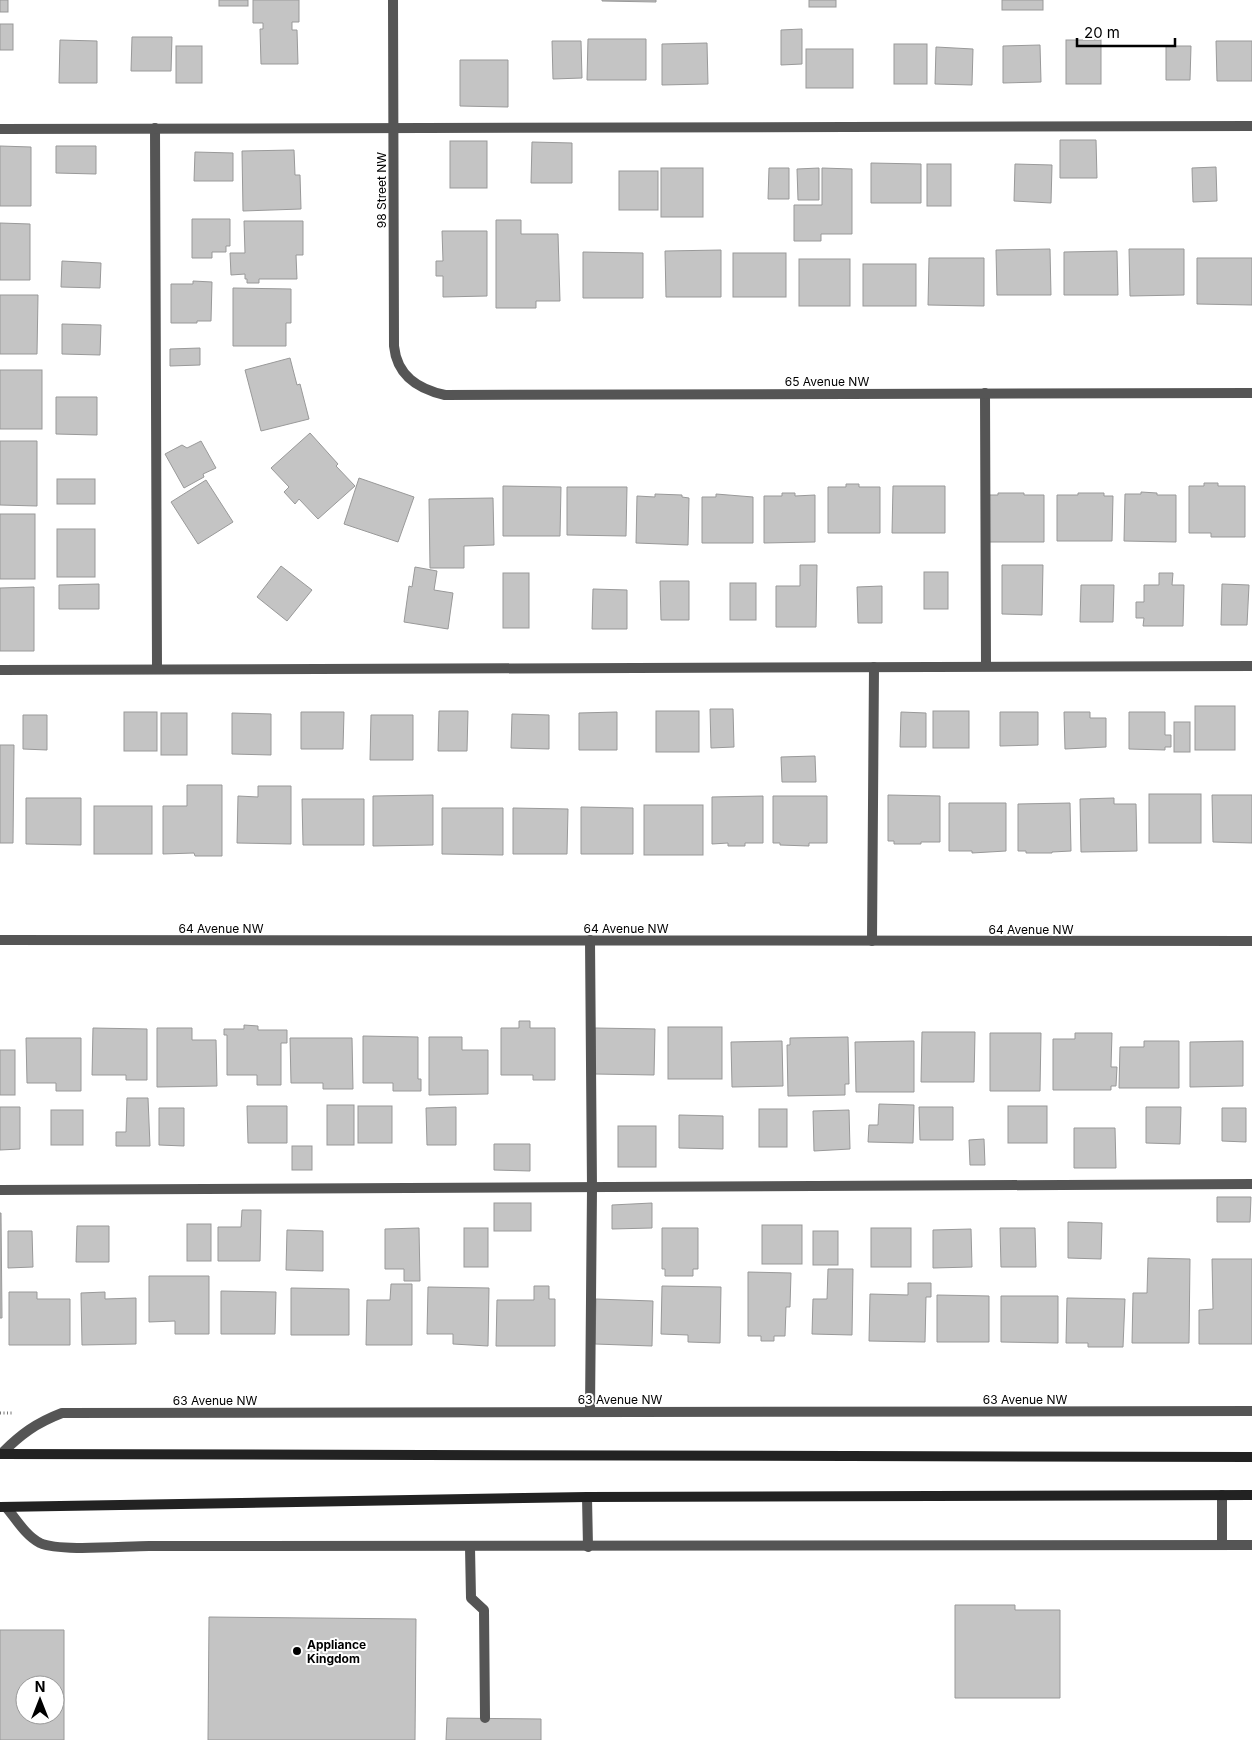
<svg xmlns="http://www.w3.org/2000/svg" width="1252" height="1740" font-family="Inter,sans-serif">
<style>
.building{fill:#c4c4c4;stroke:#999;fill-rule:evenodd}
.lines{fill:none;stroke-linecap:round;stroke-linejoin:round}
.path{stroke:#777;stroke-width:3;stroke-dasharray:1 2.5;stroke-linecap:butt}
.service{stroke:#555;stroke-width:10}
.minor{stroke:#555;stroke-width:10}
.secondary{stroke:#222;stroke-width:10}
.poi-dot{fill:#000;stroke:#fff;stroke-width:2}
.labels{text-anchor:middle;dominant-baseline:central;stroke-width:4;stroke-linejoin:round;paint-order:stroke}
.street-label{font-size:12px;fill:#000;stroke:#fff}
.poi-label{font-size:12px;font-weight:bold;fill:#000;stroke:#fff;text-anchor:start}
</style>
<rect width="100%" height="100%" fill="#fff"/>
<g class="building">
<rect x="0" y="0" width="8" height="12"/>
<rect x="219" y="0" width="29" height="6"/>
<polygon points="253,0 299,0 299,22 292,22 292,30 297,30 298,64 261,64 260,29 263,29 263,23 253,23"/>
<polygon points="602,0 656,0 656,2 602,1"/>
<rect x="809" y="0" width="27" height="7"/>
<rect x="1002" y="0" width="41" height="10"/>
<rect x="0" y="24" width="13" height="26"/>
<polygon points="802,29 802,64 781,65 781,30"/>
<polygon points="132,37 172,37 171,71 131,71"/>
<polygon points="588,39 646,39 646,80 587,80"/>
<polygon points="60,40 97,41 97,83 59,83"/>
<rect x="1066" y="40" width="35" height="44"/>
<polygon points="552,41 581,41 582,78 553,79"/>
<polygon points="1216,41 1252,41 1252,81 1217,81"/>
<polygon points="707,43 708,84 662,85 662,44"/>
<rect x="894" y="44" width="33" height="40"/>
<polygon points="1040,45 1041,82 1003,83 1003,46"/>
<rect x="176" y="46" width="26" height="37"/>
<polygon points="1166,46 1191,46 1190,80 1166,80"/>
<polygon points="936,47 973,49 972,85 935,84"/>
<rect x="806" y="49" width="47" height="39"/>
<polygon points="460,60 508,60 508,107 460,106"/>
<polygon points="1060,140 1096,140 1097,178 1060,178"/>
<rect x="450" y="141" width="37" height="47"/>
<polygon points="532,142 572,143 572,183 531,183"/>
<polygon points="0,146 31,147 31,206 0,206"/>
<polygon points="56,146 96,146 96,174 56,173"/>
<polygon points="294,150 295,175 300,175 301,209 243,211 242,151"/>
<polygon points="195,152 233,153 233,181 194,181"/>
<polygon points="871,163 921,164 921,203 871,203"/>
<rect x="927" y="164" width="24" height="42"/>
<polygon points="1015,164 1052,165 1051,203 1014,201"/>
<polygon points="1216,167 1217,201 1193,202 1192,168"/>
<rect x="661" y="168" width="42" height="49"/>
<polygon points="769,168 789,168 789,199 768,199"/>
<polygon points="819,168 819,200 798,200 797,169"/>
<polygon points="822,168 852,169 852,234 821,234 821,241 794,241 794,205 822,205"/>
<rect x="619" y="171" width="39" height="39"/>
<polygon points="192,219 230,219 230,246 226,246 226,252 212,252 212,258 192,258"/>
<polygon points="496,220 521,220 521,234 558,234 560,301 536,301 536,308 496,308"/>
<polygon points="244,221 303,221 303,255 296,255 297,279 259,279 259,283 247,283 247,279 245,279 245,274 231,275 230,253 245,253"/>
<polygon points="0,223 30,224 30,280 0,280"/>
<polygon points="442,231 487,231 487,296 443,297 443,276 436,276 436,261 443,261"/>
<polygon points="1050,249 1051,295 997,295 996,250"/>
<polygon points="1129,249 1184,249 1184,295 1130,296"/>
<polygon points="721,250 721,297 666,297 665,251"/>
<polygon points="1117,251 1118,295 1064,295 1064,252"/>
<polygon points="583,252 643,253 643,298 583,298"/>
<rect x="733" y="253" width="53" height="44"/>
<polygon points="929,258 984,258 984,306 928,305"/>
<polygon points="1197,258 1252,258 1252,305 1197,304"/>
<rect x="799" y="259" width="51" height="47"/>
<polygon points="62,261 101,263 100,288 61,287"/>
<rect x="863" y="264" width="53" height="42"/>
<polygon points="193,281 212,282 211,321 197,321 197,323 171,323 171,284 193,284"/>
<polygon points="233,288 291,289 291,323 286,323 286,346 233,346"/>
<polygon points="0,295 38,295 37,354 0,354"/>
<polygon points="62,324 101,325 100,355 62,354"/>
<polygon points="200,348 200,365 170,366 170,349"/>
<polygon points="290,358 297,385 300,384 309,419 261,431 245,370"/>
<rect x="0" y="370" width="42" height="59"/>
<polygon points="56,397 97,397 97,435 56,434"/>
<polygon points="310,433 338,464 336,466 355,486 318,519 299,499 295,504 284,492 289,487 271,468"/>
<polygon points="0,441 37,441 37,506 0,505"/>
<polygon points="201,441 216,468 203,474 204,477 184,488 165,454 182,445 187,448"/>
<polygon points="359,478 414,497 398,542 344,524"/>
<rect x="57" y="479" width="38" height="25"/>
<polygon points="206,480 233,522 198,544 171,502"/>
<polygon points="1204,483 1218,483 1218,486 1245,486 1245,537 1211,537 1211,533 1189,533 1189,486 1204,486"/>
<polygon points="846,484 859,484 859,487 880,487 880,533 828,533 828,487 846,487"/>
<polygon points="503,486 561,487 560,536 503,536"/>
<polygon points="893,486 945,486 945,533 892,533"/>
<polygon points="567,487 627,487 626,536 567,535"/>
<polygon points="1141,492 1157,493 1157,495 1176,495 1176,542 1124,541 1125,494 1141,494"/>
<polygon points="782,493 795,493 795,496 815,495 815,542 764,543 764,496 782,496"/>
<polygon points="998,493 1024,493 1024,495 1044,495 1044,542 989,542 988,495 998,495"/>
<polygon points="1078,493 1104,493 1104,496 1113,496 1112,541 1057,541 1057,495 1078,495"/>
<polygon points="655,494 682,495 682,497 689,498 688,545 636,543 637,496 655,497"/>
<polygon points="716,494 753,497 753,543 702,543 702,497 716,497"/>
<polygon points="493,498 494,545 464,546 464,568 430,568 429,499"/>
<rect x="0" y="514" width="35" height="65"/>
<rect x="57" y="529" width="38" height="48"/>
<polygon points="800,565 817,565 816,627 776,627 776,586 800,586"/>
<polygon points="1002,565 1043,565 1042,615 1002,614"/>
<polygon points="281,566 312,590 287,621 257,597"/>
<polygon points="415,567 437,571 434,590 453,593 448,629 404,622 409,586 412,587"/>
<rect x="924" y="572" width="24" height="37"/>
<rect x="503" y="573" width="26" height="55"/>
<polygon points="1159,573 1173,573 1172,585 1184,585 1183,626 1143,626 1144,618 1136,618 1136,602 1144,602 1144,585 1159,585"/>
<polygon points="660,581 689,581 689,620 661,620"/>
<rect x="730" y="583" width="26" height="37"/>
<polygon points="99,584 99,609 59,609 59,585"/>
<polygon points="1222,584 1249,585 1247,625 1221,625"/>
<polygon points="1081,585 1114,585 1113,622 1080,622"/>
<polygon points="882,586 882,623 858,623 857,587"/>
<polygon points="34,587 34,651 0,651 0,588"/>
<polygon points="593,589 627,590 627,629 592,629"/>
<rect x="1195" y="706" width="40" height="44"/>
<polygon points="710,709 733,709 734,747 711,748"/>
<polygon points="439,711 468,711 467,751 438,751"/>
<rect x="656" y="711" width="43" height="41"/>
<rect x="933" y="711" width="36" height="37"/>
<rect x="124" y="712" width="33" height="39"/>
<polygon points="301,712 344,712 343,749 301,749"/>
<polygon points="617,712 617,750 579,750 579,713"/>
<polygon points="901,712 926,713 926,747 900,747"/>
<polygon points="1000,712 1038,712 1038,745 1000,746"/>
<polygon points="1064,712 1090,712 1090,718 1106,718 1106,747 1065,749"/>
<polygon points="1129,712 1165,712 1165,735 1171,735 1171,747 1165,747 1165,750 1129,749"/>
<rect x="161" y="713" width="26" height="42"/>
<polygon points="232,713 271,714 271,755 232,754"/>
<polygon points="512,714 549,715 549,749 511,748"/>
<polygon points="23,715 47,715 47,750 23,749"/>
<polygon points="371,715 413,715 413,760 370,760"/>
<rect x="1174" y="722" width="16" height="30"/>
<polygon points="0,745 14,745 13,843 0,843"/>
<polygon points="815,756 816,782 782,782 781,757"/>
<polygon points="187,785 222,785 222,856 195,856 194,853 163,854 163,806 187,806"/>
<polygon points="258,786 291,786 291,844 237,843 238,796 258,797"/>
<rect x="1149" y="794" width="52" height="49"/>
<polygon points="433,795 433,845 373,846 373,796"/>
<polygon points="888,795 940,796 940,842 921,842 921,844 894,844 894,841 888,841"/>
<polygon points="1212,795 1252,795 1252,843 1213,842"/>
<polygon points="763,796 763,843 745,843 745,846 728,846 728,843 712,844 712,797"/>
<polygon points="773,796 827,796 827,843 809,843 809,846 780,845 780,843 773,843"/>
<polygon points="26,798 81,798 81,845 26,844"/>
<polygon points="1114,798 1114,804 1136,804 1137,851 1081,852 1080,799"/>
<polygon points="302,799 364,799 364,845 303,845"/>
<polygon points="949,803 1006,803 1006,851 972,853 972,851 949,851"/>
<polygon points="1070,803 1071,851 1052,852 1052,853 1026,853 1026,851 1018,851 1018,804"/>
<rect x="644" y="805" width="59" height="50"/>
<rect x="94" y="806" width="58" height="48"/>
<polygon points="581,807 633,808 633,854 581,854"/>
<polygon points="442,808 503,808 503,855 442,854"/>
<polygon points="513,808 568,809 567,854 513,854"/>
<polygon points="519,1021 530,1021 530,1028 555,1028 555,1080 533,1080 533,1075 501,1075 501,1028 519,1028"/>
<polygon points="244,1025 258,1026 258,1030 287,1030 287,1043 281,1043 281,1085 257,1085 257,1075 227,1075 227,1035 224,1035 224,1029 244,1029"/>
<rect x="668" y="1027" width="54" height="52"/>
<polygon points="93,1028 147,1029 147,1080 126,1080 126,1075 92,1075"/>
<polygon points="157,1028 192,1028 192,1040 216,1040 217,1086 157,1087"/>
<polygon points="595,1028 655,1029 654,1075 595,1074"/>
<polygon points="922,1032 975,1032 974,1082 921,1082"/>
<polygon points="990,1033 1041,1033 1040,1091 990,1091"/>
<polygon points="1075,1033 1112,1033 1111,1067 1117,1067 1116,1086 1111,1086 1111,1090 1053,1090 1053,1039 1075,1039"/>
<polygon points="363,1036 418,1037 418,1079 421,1079 421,1091 393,1091 393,1083 363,1083"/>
<polygon points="429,1037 462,1037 462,1050 488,1050 488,1094 429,1095"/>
<polygon points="848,1037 849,1084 845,1084 845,1095 788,1096 787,1045 790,1045 790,1038"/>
<polygon points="26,1038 81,1038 81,1091 56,1091 56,1083 27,1083"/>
<polygon points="290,1038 352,1038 353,1089 323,1089 323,1083 291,1083"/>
<polygon points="782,1041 783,1086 732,1087 731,1042"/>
<polygon points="914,1041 914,1092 856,1092 855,1042"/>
<polygon points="1144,1041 1179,1041 1179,1088 1119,1088 1120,1047 1144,1047"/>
<polygon points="1243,1041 1243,1086 1190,1087 1190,1042"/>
<rect x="0" y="1050" width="15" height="45"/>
<polygon points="127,1098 148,1098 150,1146 116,1146 116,1132 126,1132"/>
<polygon points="879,1104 914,1105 913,1143 868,1142 869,1125 878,1125"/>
<rect x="327" y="1105" width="27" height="40"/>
<polygon points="247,1106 287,1106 287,1143 248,1143"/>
<rect x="358" y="1106" width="34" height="37"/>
<rect x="1008" y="1106" width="39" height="37"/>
<polygon points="0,1107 20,1107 20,1149 0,1150"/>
<polygon points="456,1107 456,1145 427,1145 426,1108"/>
<polygon points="919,1107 953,1107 953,1140 920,1140"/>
<polygon points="1146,1107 1181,1107 1180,1144 1146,1143"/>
<polygon points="159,1108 184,1108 184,1146 159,1145"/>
<polygon points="1222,1108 1246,1108 1246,1142 1222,1141"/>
<rect x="759" y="1109" width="28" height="38"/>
<rect x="51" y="1110" width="32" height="35"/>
<polygon points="849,1110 850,1149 814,1151 813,1111"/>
<polygon points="679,1115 723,1116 723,1149 679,1148"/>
<rect x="618" y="1126" width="38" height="41"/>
<polygon points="1074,1128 1115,1128 1116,1168 1074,1168"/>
<polygon points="984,1139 985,1165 970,1165 969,1140"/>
<polygon points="494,1144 530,1144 530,1171 494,1170"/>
<rect x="292" y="1146" width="20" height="24"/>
<polygon points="1217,1197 1251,1197 1250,1222 1217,1222"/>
<rect x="494" y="1203" width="37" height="28"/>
<polygon points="652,1203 652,1228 612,1229 612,1205"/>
<polygon points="242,1210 261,1210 260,1261 218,1261 218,1227 241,1227"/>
<polygon points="0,1213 1,1213 2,1318 0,1318"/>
<polygon points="1068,1222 1102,1223 1101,1259 1068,1258"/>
<rect x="187" y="1224" width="24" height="37"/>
<rect x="762" y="1225" width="40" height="39"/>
<polygon points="77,1226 109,1226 109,1262 76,1262"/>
<polygon points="419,1228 420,1281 404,1281 404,1269 385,1269 385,1229"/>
<rect x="464" y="1228" width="24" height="39"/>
<polygon points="662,1228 698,1228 698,1269 693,1269 693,1276 665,1276 665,1269 662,1269"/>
<rect x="871" y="1228" width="40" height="39"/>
<polygon points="1000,1228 1035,1228 1036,1267 1001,1267"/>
<polygon points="971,1229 972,1267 933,1268 933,1230"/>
<polygon points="287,1230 323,1231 323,1271 286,1270"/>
<polygon points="8,1231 32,1231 33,1267 8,1268"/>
<rect x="813" y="1231" width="25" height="34"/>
<polygon points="1148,1258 1190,1259 1189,1343 1132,1343 1133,1293 1147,1293"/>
<polygon points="1212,1259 1252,1259 1252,1344 1199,1344 1199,1310 1213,1309"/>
<polygon points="828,1269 853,1269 852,1335 812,1334 813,1299 827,1299"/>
<polygon points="748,1272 791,1273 790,1307 786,1307 785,1336 774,1336 774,1341 761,1341 761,1336 748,1336"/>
<polygon points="149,1276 209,1276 209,1334 175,1334 175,1321 149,1322"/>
<polygon points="908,1283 931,1283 931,1297 926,1297 925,1342 869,1341 870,1294 908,1295"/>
<polygon points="391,1284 412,1284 412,1345 366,1345 367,1300 390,1300"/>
<polygon points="534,1286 549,1286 549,1299 555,1299 555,1346 496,1346 497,1300 534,1300"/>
<polygon points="662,1286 721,1287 720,1343 688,1342 688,1335 661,1334"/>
<polygon points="428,1287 489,1288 488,1346 453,1344 453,1334 427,1334"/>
<polygon points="291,1288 349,1289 349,1335 291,1335"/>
<polygon points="221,1291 276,1292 275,1334 221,1334"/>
<polygon points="9,1292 37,1292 37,1299 70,1299 70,1345 9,1345"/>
<polygon points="105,1292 105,1299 136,1298 136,1344 82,1345 81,1293"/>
<polygon points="937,1295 989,1296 989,1342 937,1342"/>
<polygon points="1001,1296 1058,1296 1058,1343 1001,1342"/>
<polygon points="1067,1298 1125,1299 1123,1347 1088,1347 1088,1343 1066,1343"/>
<polygon points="596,1299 653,1301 652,1346 595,1344"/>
<polygon points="955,1605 1015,1605 1015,1610 1060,1610 1060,1698 955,1698"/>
<polygon points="209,1617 416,1619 415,1740 208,1740"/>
<path d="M0,1630H64V1740H0ZM25,1685H55V1715H25Z"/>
<polygon points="447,1718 541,1719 541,1740 446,1740"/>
</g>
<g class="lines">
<polyline class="path" points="0,1413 14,1413"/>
<g class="service">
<polyline points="155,128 157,668"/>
<polyline points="0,129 1252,126"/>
<polyline points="985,393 986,666"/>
<polyline points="0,670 1252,666"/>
<polyline points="590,940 592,1188 590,1411"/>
<polyline points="872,941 874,667"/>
<polyline points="0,1190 1252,1184"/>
<polyline points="587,1497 588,1547"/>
<polyline points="1222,1545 1222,1495"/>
<polyline points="470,1547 471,1598 484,1610 485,1718"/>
</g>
<g class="minor">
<path d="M393,0L394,346C397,376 418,389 445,395L1252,393"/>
<polyline points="0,940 1252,941"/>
<path d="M1,1454C21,1434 36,1423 62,1413L1252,1411"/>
<path d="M6,1507C16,1519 26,1536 40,1543C60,1552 124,1546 149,1546L1252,1545"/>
</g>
<g class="secondary">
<polyline points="0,1454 1252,1457"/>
<polyline points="0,1507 587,1497 1252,1495"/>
</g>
</g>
<circle class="poi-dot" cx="297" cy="1651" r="5"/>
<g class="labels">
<g class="street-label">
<text transform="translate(381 190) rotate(-90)">98 Street NW</text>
<text x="827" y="381">65 Avenue NW</text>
<text x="221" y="928">64 Avenue NW</text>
<text x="626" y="928">64 Avenue NW</text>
<text x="1031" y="929">64 Avenue NW</text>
<text x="620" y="1399">63 Avenue NW</text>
<text x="1025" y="1399">63 Avenue NW</text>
<text x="215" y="1400">63 Avenue NW</text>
</g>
<g class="poi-label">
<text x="307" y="1644">Appliance<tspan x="307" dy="14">Kingdom</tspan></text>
</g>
</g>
<g transform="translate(40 1700)"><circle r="24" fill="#ffffff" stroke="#999999"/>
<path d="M0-4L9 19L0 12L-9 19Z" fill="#000000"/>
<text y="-8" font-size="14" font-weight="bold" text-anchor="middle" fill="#000000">N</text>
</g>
<path d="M1077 38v8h98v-8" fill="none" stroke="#000000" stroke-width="2.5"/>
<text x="1084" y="38" font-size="15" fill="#000000" stroke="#ffffff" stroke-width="4" paint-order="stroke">20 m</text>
</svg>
